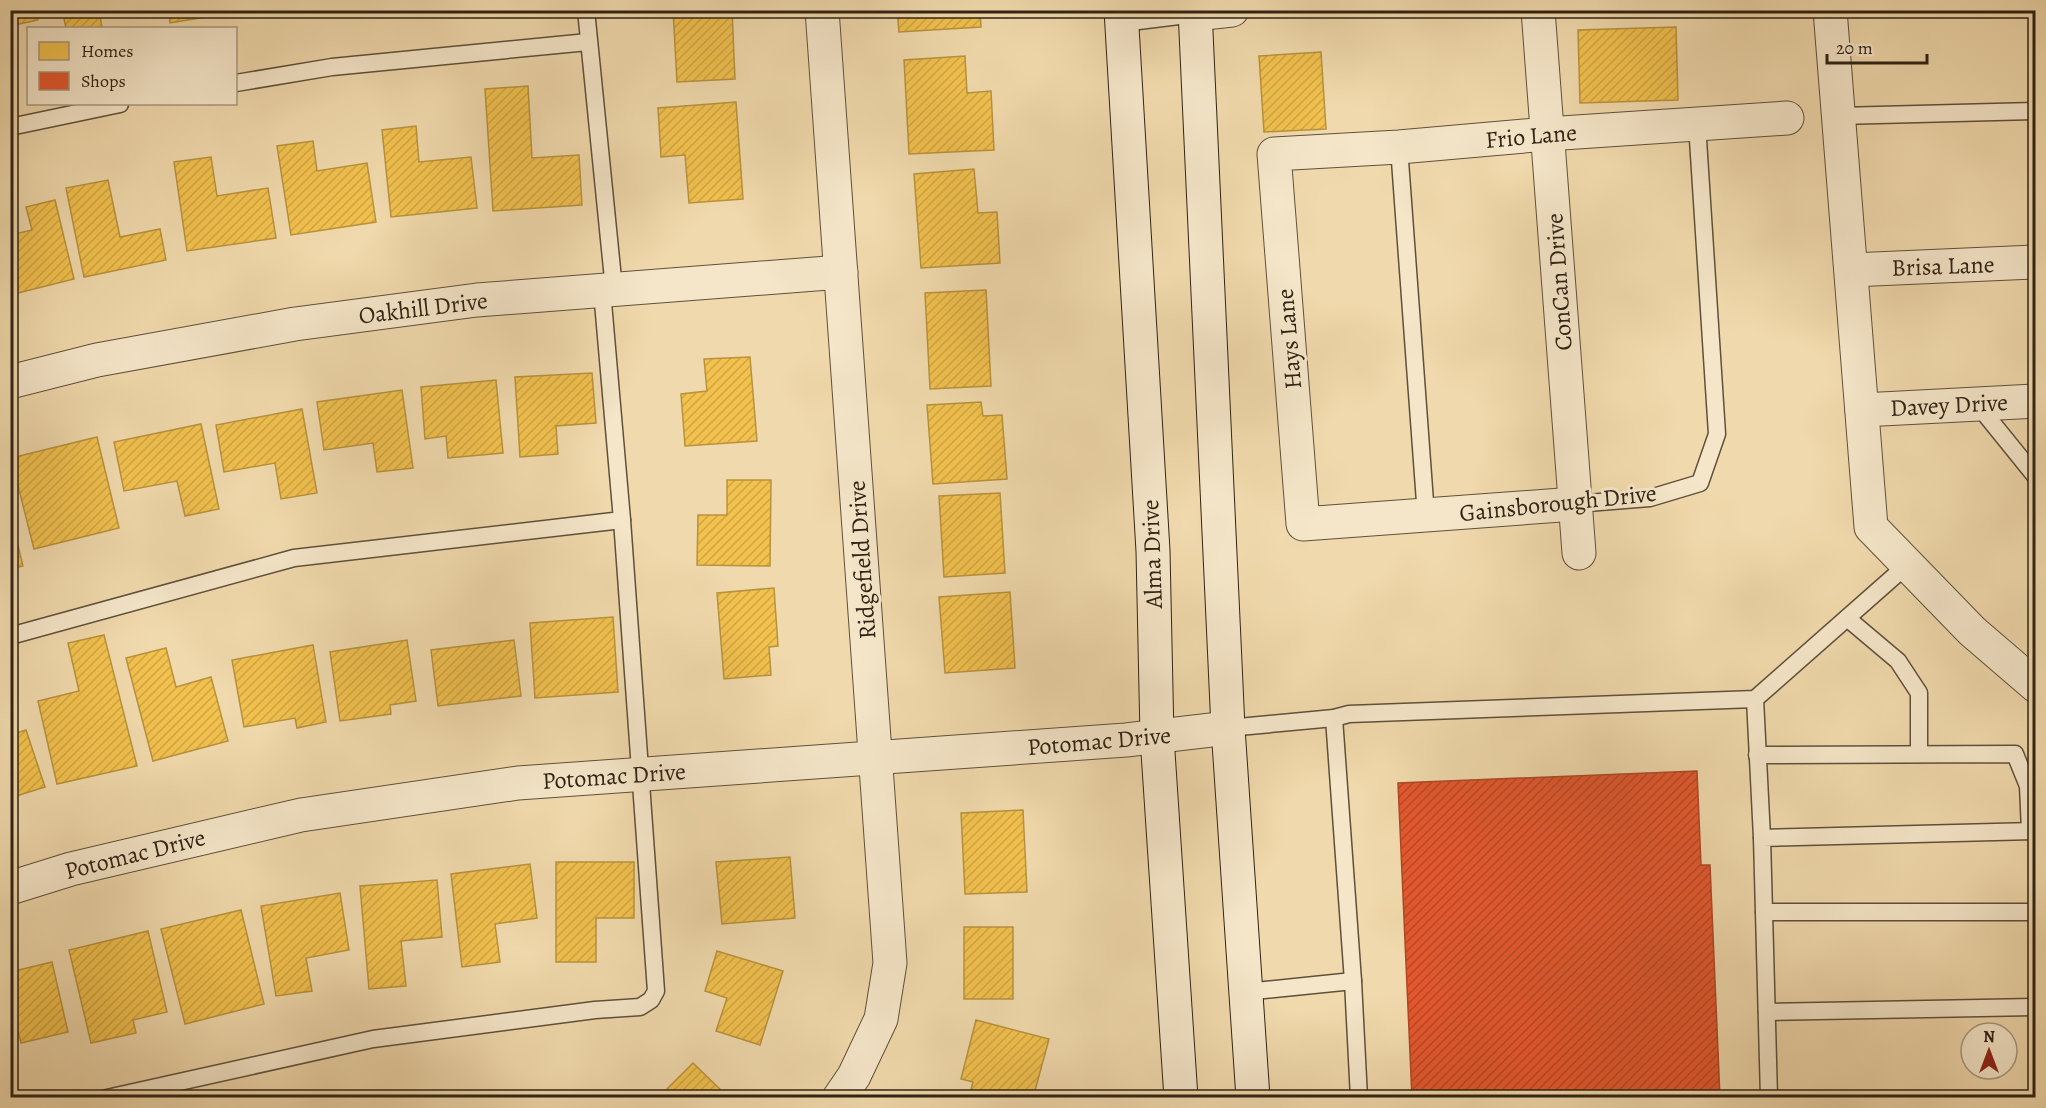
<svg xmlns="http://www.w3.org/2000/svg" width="2046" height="1108" font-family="Alegreya,serif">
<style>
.homes{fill:url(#homes-hatch);stroke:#b8923d;stroke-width:1.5}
.shops{fill:url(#shops-hatch);stroke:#ae4726;stroke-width:1.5}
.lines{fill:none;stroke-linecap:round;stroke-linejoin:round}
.service-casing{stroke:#5f503b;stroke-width:19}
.minor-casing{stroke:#5f503b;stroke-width:35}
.secondary-casing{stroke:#2f2315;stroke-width:35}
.service{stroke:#f5e6c9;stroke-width:16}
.minor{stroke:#f5e6c9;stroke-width:33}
.secondary{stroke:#f5e6c9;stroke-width:33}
.labels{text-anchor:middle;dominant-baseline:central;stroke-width:6;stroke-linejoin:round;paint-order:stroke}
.street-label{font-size:24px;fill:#2f2315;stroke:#f5e6c9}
</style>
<defs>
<pattern id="homes-hatch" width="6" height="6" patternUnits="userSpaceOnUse" patternTransform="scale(1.5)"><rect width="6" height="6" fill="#f2c14e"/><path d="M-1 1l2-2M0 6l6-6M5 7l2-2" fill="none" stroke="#d0a643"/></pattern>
<pattern id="shops-hatch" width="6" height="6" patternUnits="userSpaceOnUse" patternTransform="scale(1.5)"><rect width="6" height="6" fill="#e4572e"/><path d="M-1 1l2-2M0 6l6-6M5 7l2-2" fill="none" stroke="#b94826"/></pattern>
</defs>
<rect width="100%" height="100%" fill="#f0d9ac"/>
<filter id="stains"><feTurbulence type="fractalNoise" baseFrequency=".00333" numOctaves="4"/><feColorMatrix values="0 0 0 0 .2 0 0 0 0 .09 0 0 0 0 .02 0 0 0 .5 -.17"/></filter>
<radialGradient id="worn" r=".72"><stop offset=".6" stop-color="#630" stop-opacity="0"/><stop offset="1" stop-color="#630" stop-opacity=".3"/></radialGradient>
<g class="homes">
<polygon points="10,10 36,10 38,20 10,26"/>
<polygon points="62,10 99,10 102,28 66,28"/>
<polygon points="169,10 206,10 207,17 170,23"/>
<polygon points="673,10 732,10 735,79 677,82"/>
<polygon points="897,10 980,10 981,27 899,32"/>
<polygon points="1676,27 1678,100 1580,103 1578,30"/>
<polygon points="1321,52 1326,129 1264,132 1259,56"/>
<polygon points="965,56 967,93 991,91 994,150 909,154 904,60"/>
<polygon points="528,86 532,158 579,155 582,205 493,211 485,89"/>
<polygon points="736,102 743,199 689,203 685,155 661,157 658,108"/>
<polygon points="416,126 419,162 471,157 477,208 391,217 382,130"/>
<polygon points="313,141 317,171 367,163 376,222 291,235 277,146"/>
<polygon points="211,157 217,196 268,188 276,238 187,251 174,162"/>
<polygon points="974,169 978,213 997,212 1000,263 921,268 914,174"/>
<polygon points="108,180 120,237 160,229 166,260 84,277 66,188"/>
<polygon points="55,200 74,279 10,295 10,235 32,230 26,207"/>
<polygon points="986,290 991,386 930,389 925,293"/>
<polygon points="750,357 757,441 685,446 681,394 707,391 704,359"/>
<polygon points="592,373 596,423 556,426 558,454 520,457 515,377"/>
<polygon points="496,380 503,453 448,458 446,436 425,439 421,387"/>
<polygon points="402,390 413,468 377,472 373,443 324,450 317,402"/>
<polygon points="981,402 983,416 1002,415 1007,479 933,484 927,405"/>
<polygon points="302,409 317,493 281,499 275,463 224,472 216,425"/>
<polygon points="201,424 219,509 185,516 177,481 124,491 114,442"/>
<polygon points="97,437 119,528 34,549 11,458"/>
<polygon points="727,480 771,480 770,566 697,565 698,515 727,515"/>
<polygon points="1000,493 1005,573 944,577 939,496"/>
<polygon points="10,512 23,566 10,569"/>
<polygon points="774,588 778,646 769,647 771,675 724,679 717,593"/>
<polygon points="1010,592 1015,668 945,673 939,597"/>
<polygon points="613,617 618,692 535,698 530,623"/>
<polygon points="104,635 137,766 57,784 38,701 79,691 68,643"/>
<polygon points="407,640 416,701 390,705 391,714 340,721 330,652"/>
<polygon points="514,640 521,696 438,706 431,650"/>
<polygon points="313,645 326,722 297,728 295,718 244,727 232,660"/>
<polygon points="166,648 176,687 211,677 228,741 153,761 126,658"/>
<polygon points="26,730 45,787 10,798 10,735"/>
<polygon points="1023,810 1027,892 965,894 961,813"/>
<polygon points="790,857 795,918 722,924 716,862"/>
<polygon points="556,862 634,862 634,918 596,918 596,962 556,962"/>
<polygon points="530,864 537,918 495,924 500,962 462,967 451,874"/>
<polygon points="437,880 442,937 401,941 406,986 369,989 360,886"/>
<polygon points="340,893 349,950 306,958 312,991 276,996 261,906"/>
<polygon points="241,910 264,1004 185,1024 161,929"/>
<rect x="964" y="927" width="49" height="72"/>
<polygon points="148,931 167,1012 133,1020 136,1033 91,1043 69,950"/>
<polygon points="717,951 783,971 760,1045 716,1031 727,998 705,991"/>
<polygon points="52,962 68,1032 21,1043 18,1031 10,1032 10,972"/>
<polygon points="976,1020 1049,1039 1033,1098 969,1097 973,1082 961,1079"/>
<polygon points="693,1063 723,1092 718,1098 658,1098"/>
</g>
<polygon class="shops" points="1697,771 1701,865 1710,865 1720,1098 1412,1098 1398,783"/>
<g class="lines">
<g class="service-casing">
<g id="service">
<polyline points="586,10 614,289"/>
<polyline points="1122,23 1195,14"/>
<polyline points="236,83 332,67 588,42"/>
<polyline points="1839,116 2036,111"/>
<polyline points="10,127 120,104"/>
<polyline points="1399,147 1426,516"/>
<polyline points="1977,404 2036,477"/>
<polyline points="1575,504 1650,498 1700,483 1717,434 1697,124"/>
<polyline points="1847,618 1898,661 1919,693 1919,754"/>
<polyline points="10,636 294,558 622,520 602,291"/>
<polyline points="1755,699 1762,838"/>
<polyline points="1334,718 1353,981 1359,1098"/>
<polyline points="1228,728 1334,718 1349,714 1755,699 1907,565"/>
<polyline points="1757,755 2015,754 2028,786 2030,831"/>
<polyline points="1764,912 2036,912"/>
<polyline points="1245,992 1353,981"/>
<polyline points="1767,1012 2036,1007"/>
<polyline points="107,1098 373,1039 595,1010 640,1007 651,1000 656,991 622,520"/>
<polyline points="1769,1098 1762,838 2036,831"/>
</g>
</g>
<g class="minor-casing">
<g id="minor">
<polyline points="822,10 890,963 881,1019 854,1076 839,1098"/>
<polyline points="1538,10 1579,553"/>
<polyline points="1830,10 1871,527 1972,631 2036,686"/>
<polyline points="1195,14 1232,10"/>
<polyline points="1851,270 2036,262"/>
<polyline points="10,382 97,360 295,324 477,300 841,272"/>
<polyline points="1862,410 2036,401"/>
<polyline points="1575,504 1303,524 1274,154 1399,147 1547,134 1787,118"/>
<polyline points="10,888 71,869 301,815 518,783 1126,740 1228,728"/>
</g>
</g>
<g class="secondary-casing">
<g id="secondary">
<polyline points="1121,10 1153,551 1157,737 1181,1098"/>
<polyline points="1195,10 1228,728 1253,1098"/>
</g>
</g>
<use href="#service" class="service"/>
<use href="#minor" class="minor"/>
<use href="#secondary" class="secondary"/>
</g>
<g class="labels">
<g class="street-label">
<text transform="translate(1531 136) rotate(-5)">Frio Lane</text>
<text transform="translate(1943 266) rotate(-2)">Brisa Lane</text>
<text transform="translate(1559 282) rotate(-94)">ConCan Drive</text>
<text transform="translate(423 308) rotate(-7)">Oakhill Drive</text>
<text transform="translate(1289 339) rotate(-95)">Hays Lane</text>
<text transform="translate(1949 405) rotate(-3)">Davey Drive</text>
<text transform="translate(1558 503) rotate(-6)">Gainsborough Drive</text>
<text transform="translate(1152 554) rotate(-92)">Alma Drive</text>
<text transform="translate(862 560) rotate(-94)">Ridgefield Drive</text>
<text transform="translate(1099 741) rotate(-5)">Potomac Drive</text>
<text transform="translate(614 776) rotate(-4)">Potomac Drive</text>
<text transform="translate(135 854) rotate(-14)">Potomac Drive</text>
</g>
</g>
<rect width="2046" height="1108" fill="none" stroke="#f0d9ac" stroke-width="36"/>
<rect x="12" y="12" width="2022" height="1084" fill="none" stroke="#2f2315" stroke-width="3"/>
<rect x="18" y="18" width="2010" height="1072" fill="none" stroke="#2f2315" stroke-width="1.5"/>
<rect x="27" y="27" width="210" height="78" fill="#f5e6c9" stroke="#a69881" stroke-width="1.5"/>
<rect x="39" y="42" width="30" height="18" fill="#f2c14e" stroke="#a69881" stroke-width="1.5"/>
<text x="81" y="57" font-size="18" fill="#2f2315">Homes</text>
<rect x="39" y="72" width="30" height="18" fill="#e4572e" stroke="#a69881" stroke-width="1.5"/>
<text x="81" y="87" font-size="18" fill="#2f2315">Shops</text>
<g transform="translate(1989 1051)"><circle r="28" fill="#f5e6c9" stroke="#a69881" stroke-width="1.5"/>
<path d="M0-4.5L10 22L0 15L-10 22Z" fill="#8f2418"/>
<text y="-9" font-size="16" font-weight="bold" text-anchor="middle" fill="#2f2315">N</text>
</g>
<path d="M1827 54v9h100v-9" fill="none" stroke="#2f2315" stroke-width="3"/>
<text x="1836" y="54" font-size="18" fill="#2f2315" stroke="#f5e6c9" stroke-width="4.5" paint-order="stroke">20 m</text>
<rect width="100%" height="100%" filter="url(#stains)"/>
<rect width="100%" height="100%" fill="url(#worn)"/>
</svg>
